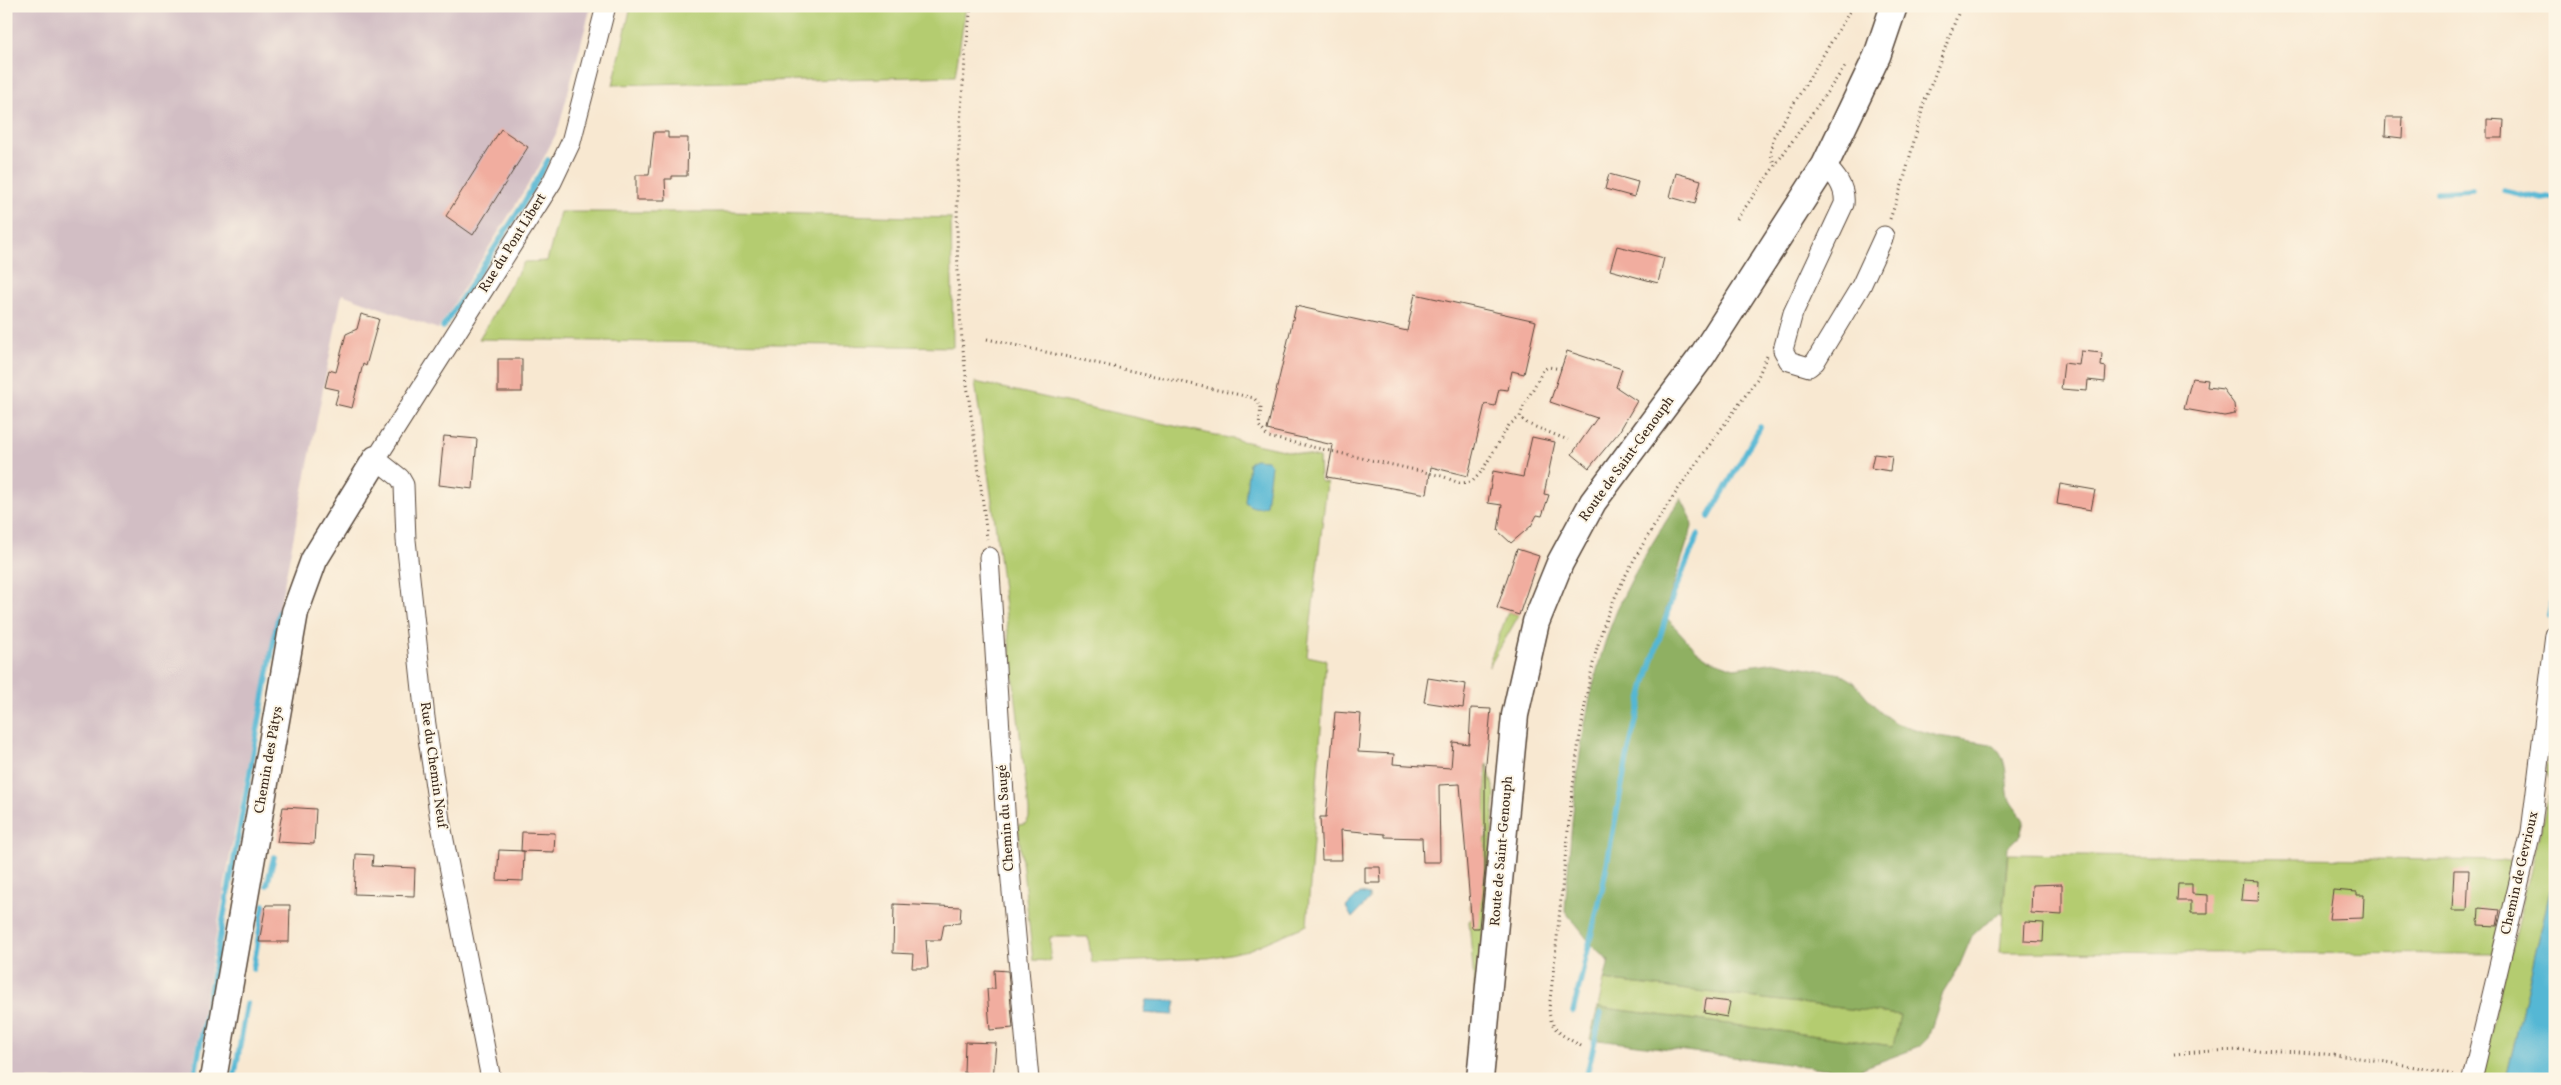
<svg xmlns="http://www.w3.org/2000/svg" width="2561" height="1085" font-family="Vollkorn,serif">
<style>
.industrial{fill:#d2bec4}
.green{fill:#b4cc70;stroke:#787b47}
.forest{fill:#8fb062;stroke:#656d40}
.water{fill:#55b7d4;stroke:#487079}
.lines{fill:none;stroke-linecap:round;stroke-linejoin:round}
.stream{stroke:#55b7d4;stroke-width:5.5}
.building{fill:#f1ad9f}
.street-casing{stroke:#574639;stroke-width:21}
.secondary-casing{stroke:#574639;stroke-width:29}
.path{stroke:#574639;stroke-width:3;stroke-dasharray:1 4;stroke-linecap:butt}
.street{stroke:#fff;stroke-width:19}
.secondary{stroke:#fff;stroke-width:26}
.labels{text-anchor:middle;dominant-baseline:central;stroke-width:4;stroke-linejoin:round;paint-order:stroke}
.street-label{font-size:14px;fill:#3b2a1e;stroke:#fcf5e5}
</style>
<rect width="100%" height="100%" fill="#fcf5e5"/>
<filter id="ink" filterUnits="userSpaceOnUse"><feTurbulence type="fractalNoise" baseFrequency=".02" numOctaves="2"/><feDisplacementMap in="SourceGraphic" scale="10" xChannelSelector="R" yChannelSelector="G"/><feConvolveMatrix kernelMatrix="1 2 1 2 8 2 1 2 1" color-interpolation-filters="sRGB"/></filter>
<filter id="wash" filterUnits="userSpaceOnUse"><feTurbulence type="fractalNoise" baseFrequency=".0096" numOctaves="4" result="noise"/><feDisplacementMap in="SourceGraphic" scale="20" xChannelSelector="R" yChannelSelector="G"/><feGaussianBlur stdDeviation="1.12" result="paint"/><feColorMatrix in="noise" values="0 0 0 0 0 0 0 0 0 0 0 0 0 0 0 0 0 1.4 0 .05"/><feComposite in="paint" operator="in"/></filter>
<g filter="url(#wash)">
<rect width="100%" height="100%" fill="#f8e8d1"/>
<polygon class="industrial" points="6,6 591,6 558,130 539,167 438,329 342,294 229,861 191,1079 6,1079"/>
<g class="green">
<polygon points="631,6 966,6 955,76 613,85"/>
<polygon points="560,212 732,212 951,218 953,347 479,339 524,262 547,261"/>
<polygon points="975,382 1319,458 1320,481 1327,483 1307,656 1326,660 1307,925 1248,950 1209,958 1092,963 1088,937 1050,937 1050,961 1033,960 1018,825 1025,824 1029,818 1029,811 995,522"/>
<polygon points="1508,612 1519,615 1489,667 1490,660"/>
<polygon points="2555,686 2555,870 2506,1079 2479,1079 2550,792 2551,785 2547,772"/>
<polygon points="1487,764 1495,794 1477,1019 1469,921 1473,917 1469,905 1481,904 1483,883 1485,882 1485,839 1487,838 1487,829 1484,828"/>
<polygon points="2008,854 2512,861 2493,954 2000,952"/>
<polygon points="1604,980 1900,1015 1894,1046 1598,1007"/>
</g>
<path class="forest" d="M1681,498L1691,518L1692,527L1664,615L1697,651L1709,659L1734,668L1776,662L1841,674L1853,681L1879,711L1895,723L1938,736L1991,744C2009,754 2005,780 2009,798C2012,806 2020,813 2024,821L2020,836L2008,847L2003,912L1988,921L1972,936L1958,969L1943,993L1928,1038L1919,1047L1852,1072L1590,1039L1598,1007L1893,1046L1900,1015L1604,980L1609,961L1591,944L1565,911C1572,817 1578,717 1610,628C1627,581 1654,540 1681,498Z"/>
<g class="water">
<path d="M1254,459L1267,460L1271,465L1266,505C1258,509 1252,508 1245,502L1249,463Z"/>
<polygon points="2555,870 2555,1079 2506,1079"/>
<polygon points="1360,893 1369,895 1369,900 1352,918 1346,907"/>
<polygon points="1147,1000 1176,1001 1173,1015 1144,1013"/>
</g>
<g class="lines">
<g class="stream">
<polyline points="2503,190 2542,199 2555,197"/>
<polyline points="2437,192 2472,190"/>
<polyline points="443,327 522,206 548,160"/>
<polyline points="1709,517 1760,427"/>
<polyline points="2549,616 2555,586"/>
<polyline points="267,885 274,857"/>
<polyline points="253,969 264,905"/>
<polyline points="1573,1012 1602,890 1627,758 1645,684 1673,595 1698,535"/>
<polyline points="194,1079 279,612"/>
<polyline points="234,1079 247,1004"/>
<polyline points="1586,1079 1601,1013"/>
</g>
</g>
<g id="blocks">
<g class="building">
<polygon points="2386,117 2403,117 2402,138 2385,136"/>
<polygon points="2487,119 2504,120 2503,138 2487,138"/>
<polygon points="501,129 528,147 473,235 446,216"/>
<polygon points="654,132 668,132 668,138 688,138 687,176 672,176 672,179 665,179 666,200 636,200 636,175 649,175"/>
<polygon points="1676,173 1701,180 1695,204 1670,197"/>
<polygon points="1609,174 1638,182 1634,197 1605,189"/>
<polygon points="1617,246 1664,258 1658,283 1610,270"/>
<polygon points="1415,294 1536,321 1524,374 1512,371 1508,390 1499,389 1495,406 1485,404 1468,476 1431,467 1427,494 1327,477 1333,445 1267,430 1296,306 1407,331"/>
<polygon points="361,314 379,319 366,366 363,364 352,408 335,404 339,390 325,387 329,370 336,372 346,334 357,329"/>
<polygon points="1567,351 1622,369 1616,387 1637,401 1619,432 1589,468 1572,454 1597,418 1550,402"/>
<polygon points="2081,351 2102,353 2101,366 2106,367 2105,382 2088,380 2087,391 2061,389 2064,363 2079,365"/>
<rect x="498" y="359" width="24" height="33"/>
<polygon points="2192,378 2208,380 2207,387 2223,389 2234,404 2235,414 2224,416 2184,409"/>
<polygon points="444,436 477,439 473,489 439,485"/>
<polygon points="1532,437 1555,442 1544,494 1549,495 1542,516 1537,515 1531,526 1511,543 1498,531 1502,505 1488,503 1493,471 1523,477"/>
<polygon points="1874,454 1892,456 1890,471 1871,468"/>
<polygon points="2060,484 2095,490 2091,510 2057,504"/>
<polygon points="1517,549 1539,556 1519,615 1497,608"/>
<polygon points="1428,678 1466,684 1463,708 1424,702"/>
<polygon points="1471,708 1491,709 1485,775 1485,870 1479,928 1472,928 1460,784 1439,785 1440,862 1423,862 1422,838 1385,837 1385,834 1341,830 1342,860 1322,860 1320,817 1326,817 1335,712 1361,714 1358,752 1394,754 1393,764 1451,768 1453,742 1469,744"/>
<polygon points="283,807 316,809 314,844 277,842"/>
<polygon points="522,832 555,833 554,852 521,851"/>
<polygon points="499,850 524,851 523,881 497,880"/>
<polygon points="356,854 373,855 372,866 415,868 414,896 354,894"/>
<polygon points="1365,867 1380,867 1381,883 1365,883"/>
<polygon points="2454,870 2469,870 2467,911 2452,911"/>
<polygon points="2243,880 2259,881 2258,901 2241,900"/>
<polygon points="2062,884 2062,915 2031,913 2032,885"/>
<polygon points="2178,884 2192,884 2192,894 2208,895 2208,913 2191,913 2191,901 2177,901"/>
<polygon points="2333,890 2357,892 2357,895 2364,895 2363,918 2329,919"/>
<polygon points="894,904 961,907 960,923 944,924 941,940 926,940 928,968 912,968 913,954 893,953"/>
<polygon points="266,905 290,905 289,942 259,942"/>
<polygon points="2479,908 2500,910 2497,926 2478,925"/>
<polygon points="2025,922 2044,923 2043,942 2024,941"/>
<polygon points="994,970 1008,971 1013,1028 990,1030 987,989 995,989"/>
<polygon points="1706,999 1730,1002 1727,1017 1704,1013"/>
<polygon points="965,1042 996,1043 993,1079 971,1079 971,1073 964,1073"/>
</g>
</g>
</g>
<g filter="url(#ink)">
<use href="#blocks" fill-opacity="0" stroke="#574639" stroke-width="1"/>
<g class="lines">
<g class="street-casing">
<g id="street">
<path d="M1825,165C1835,175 1846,187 1844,204L1793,313L1783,350L1789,361L1809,367L1815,362L1861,286L1884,236"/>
<polyline points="989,557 1006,826 1029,1079"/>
<polyline points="491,1079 440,820 425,718 406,540 404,485 400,478 376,459 552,182 571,142 606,6"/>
<polyline points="2472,1079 2531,832 2555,635"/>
</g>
</g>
<g class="secondary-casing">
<g id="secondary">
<polyline points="213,1079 295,612 314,560 376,459"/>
<polyline points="1480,1079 1515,715 1536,622 1560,563 1593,502 1702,356 1825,165 1877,56 1894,6"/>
</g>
</g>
<g class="path">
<path d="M971,6C958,113 953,220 961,328C967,398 980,469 987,539"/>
<polyline points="1775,166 1771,155 1773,138 1853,6"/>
<polyline points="1737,219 1847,64"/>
<polyline points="1890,219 1904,179 1924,103 1961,6"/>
<polyline points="987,339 1254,398 1261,406 1259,426 1268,437 1442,476 1459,483 1472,482 1482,471 1509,425 1520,417"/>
<polyline points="1561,369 1548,367 1543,370 1522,410 1520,417 1528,424 1568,440"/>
<path d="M1581,1046C1563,1035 1550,1032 1549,1008C1560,921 1566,834 1578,748C1585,704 1591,661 1606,619C1637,537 1706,452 1757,379L1767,356"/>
<path d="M2174,1054C2268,1044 2363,1055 2455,1075"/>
</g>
<use href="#street" class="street"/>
<use href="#secondary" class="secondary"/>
</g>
</g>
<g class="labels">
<g class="street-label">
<text transform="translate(513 243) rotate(-58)">Rue du Pont Libert</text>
<text transform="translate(1627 459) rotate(-54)">Route de Saint-Genouph</text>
<text transform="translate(269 760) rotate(-80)">Chemin des Pâtys</text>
<text transform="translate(433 765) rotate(82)">Rue du Chemin Neuf</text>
<text transform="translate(1006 818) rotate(-94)">Chemin du Saugé</text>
<text transform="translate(1502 851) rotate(-85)">Route de Saint-Genouph</text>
<text transform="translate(2520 873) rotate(-77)">Chemin de Gevrioux</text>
</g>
</g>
<rect width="2561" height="1085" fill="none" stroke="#fcf5e5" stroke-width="25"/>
</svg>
